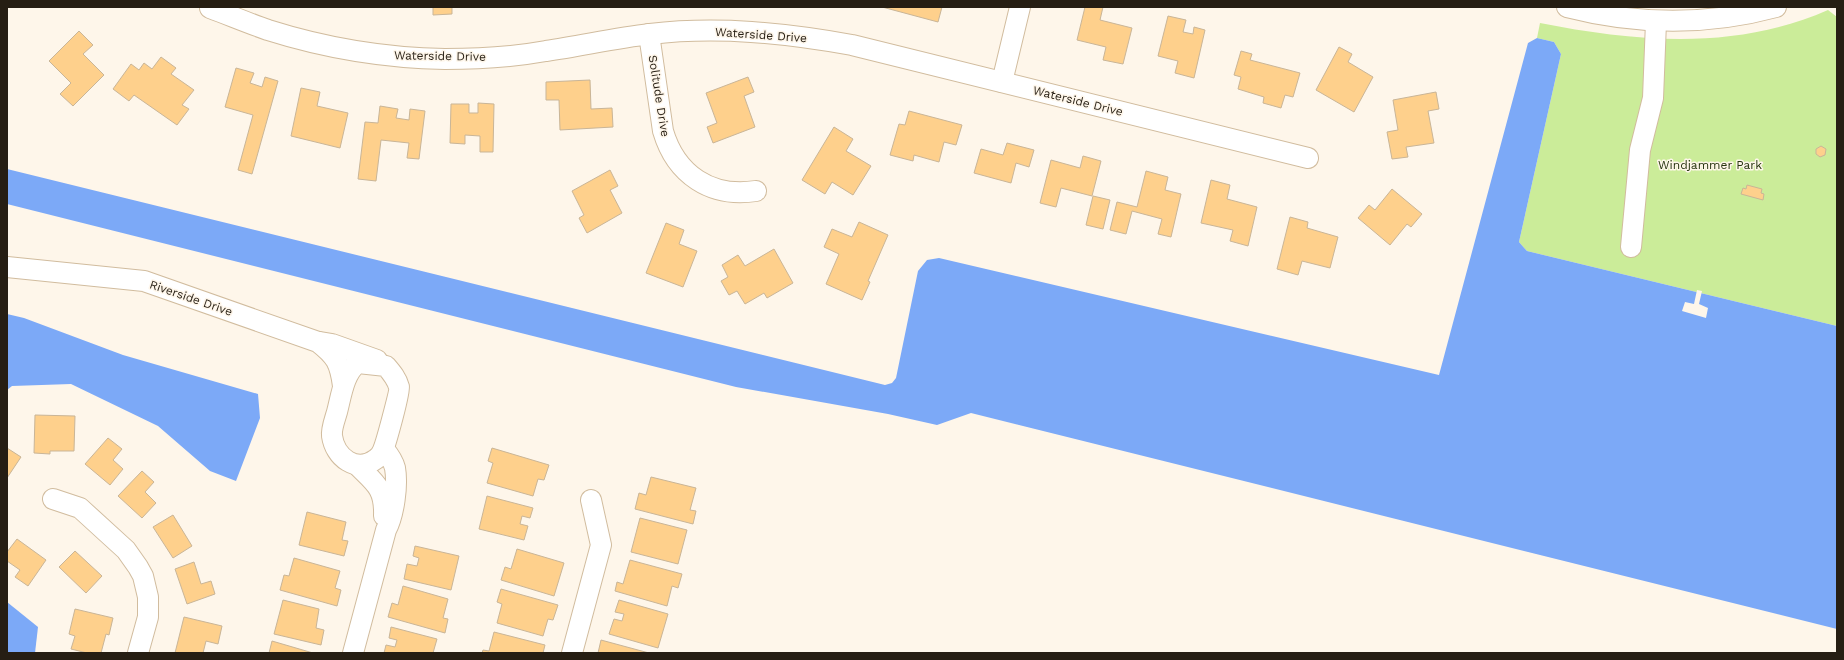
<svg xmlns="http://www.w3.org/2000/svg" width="1844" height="660" font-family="'Work Sans',sans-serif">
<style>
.green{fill:#cbec99}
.water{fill:#7ca9f7}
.pier{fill:#fef6ea}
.building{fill:#fed08c;stroke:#c9b597}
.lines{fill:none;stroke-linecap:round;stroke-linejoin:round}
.minor-casing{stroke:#d1bc9e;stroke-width:22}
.minor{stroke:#fff;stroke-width:20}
.labels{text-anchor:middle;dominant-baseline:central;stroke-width:3;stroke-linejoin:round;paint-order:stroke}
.street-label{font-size:12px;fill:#261e13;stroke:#fef6ea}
.park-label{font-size:12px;fill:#27350f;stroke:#fef6ea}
</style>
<rect width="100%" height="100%" fill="#fef6ea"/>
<path class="green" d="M1828,10L1837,17V326L1527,251L1519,242L1561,54L1554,42L1537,38L1540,23C1637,42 1735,51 1828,10Z"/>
<g class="water">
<polygon points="1537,38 1554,42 1561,54 1519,242 1527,251 1837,326 1837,629 971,413 937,425 888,414 736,387 7,204 7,169 885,385 892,383 896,378 918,271 927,260 939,258 1439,375 1528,43"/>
<polygon points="7,314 24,318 123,355 258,394 260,418 236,481 210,471 158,426 71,384 12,386 7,390"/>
<polygon points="7,602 38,627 35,653 7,653"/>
</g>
<polygon class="pier" points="1697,290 1702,291 1699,304 1708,308 1706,318 1682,311 1685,302 1694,304"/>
<g class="building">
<polygon points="433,7 452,7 452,14 433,15"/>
<polygon points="882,7 942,7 938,22"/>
<polygon points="1085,7 1103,7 1100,20 1132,28 1123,64 1103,60 1106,47 1077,40"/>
<polygon points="1168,16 1186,20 1183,32 1193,34 1194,27 1205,30 1194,78 1175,73 1178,61 1158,56"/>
<polygon points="79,31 93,45 83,54 104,75 73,106 60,94 71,83 49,61"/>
<polygon points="1339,47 1352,54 1348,62 1373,77 1354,112 1316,90"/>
<polygon points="1241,51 1252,54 1250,60 1300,73 1293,97 1285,95 1281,108 1263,103 1264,97 1238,89 1241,77 1234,75"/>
<polygon points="161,57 176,68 171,74 194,90 182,105 189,109 177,125 134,95 129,101 113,89 131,64 139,70 144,63 152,69"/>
<polygon points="236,68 254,73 250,83 262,87 265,77 278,81 252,174 238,170 253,115 225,107"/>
<polygon points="748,77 754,92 744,96 755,127 713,143 707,127 717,123 706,93"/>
<polygon points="590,80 591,109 612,108 613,127 560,130 559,100 546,100 546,82"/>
<polygon points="301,88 320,92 317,106 348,113 340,148 291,136"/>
<polygon points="1436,92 1439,109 1428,111 1434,143 1406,147 1408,157 1392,159 1387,132 1398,130 1393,100"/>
<polygon points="478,103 494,104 493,152 480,152 480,136 465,135 465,144 450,143 451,104 469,104 469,113 478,113"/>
<polygon points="380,106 398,109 396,118 409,120 410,109 425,111 419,159 407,158 409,143 381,140 376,181 358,179 365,122 378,123"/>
<polygon points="909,111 962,125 956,145 944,142 939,162 914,155 913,161 890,155 899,124 905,125"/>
<polygon points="834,127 853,139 846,151 871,166 853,195 832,182 825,194 802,180"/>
<polygon points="1007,143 1034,150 1029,167 1016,163 1011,183 974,173 981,149 1003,155"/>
<polygon points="1821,146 1826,149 1825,155 1820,157 1816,154 1816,149"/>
<polygon points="1083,156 1101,161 1092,196 1061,188 1056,207 1040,203 1051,160 1080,168"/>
<polygon points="610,170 618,186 610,190 622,213 587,233 579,218 584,215 572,191"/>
<polygon points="1146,171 1168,177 1165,190 1181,194 1171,237 1158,234 1162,219 1132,211 1126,234 1110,230 1117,202 1137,207"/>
<polygon points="1211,180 1230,185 1227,199 1257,207 1248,246 1230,241 1233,230 1201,223"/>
<polygon points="1747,185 1762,189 1761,193 1764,194 1763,200 1741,194 1743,188 1746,189"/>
<polygon points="1392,189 1422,214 1411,227 1407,224 1390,245 1358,218 1369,205 1375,210"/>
<polygon points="1093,196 1110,200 1103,229 1086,225"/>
<polygon points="1290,217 1308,222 1307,228 1338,237 1330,268 1302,261 1298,275 1277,269"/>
<polygon points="859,222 888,235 868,281 870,282 862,300 826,284 839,254 824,247 832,229 852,237"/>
<polygon points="666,223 684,230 679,244 697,251 683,287 646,273"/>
<polygon points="774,249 793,283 767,298 764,293 745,304 737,291 729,295 721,281 728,277 722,265 738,255 745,266"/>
<polygon points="35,415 75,416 74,451 50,451 50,454 34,453"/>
<polygon points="108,438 122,449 113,460 123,469 110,485 85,464"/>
<polygon points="7,448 21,457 7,478"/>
<polygon points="492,448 549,465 544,480 538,479 533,496 487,483 493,463 488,461"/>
<polygon points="142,471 154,482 145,492 156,503 142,518 118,496"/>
<polygon points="651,477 696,488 690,510 696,511 693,524 635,509 639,493 646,495"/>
<polygon points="487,496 533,508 530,518 522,516 520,524 528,526 524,540 479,529"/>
<polygon points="307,512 346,522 342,540 348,541 344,556 299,545"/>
<polygon points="173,515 192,546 173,558 153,527"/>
<polygon points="640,518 687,530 678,564 631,552"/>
<polygon points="17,539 46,560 28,586 15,577 20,570 7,561 7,552"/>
<polygon points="415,546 459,556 451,590 404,579 407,564 417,566 419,558 413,556"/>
<polygon points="517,549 564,563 554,596 501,580 505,567 511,569"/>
<polygon points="75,551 102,576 86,593 59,567"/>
<polygon points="294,558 340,571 335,588 341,590 337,606 280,590 284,575 289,576"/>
<polygon points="630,560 682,574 678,588 672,586 667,606 615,591 617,582 623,584"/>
<polygon points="194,562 201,584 211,581 215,594 187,604 175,569"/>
<polygon points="403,586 448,599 443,618 448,619 445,633 388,617 392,603 398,605"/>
<polygon points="501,589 558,605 553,620 548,619 543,636 497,623 502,604 497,602"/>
<polygon points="283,600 319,609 316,628 324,630 321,645 274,634"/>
<polygon points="619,600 668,614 658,648 609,634 614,619 622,621 624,614 615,612"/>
<polygon points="75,609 113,618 109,635 106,634 101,653 87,653 71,649 75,636 69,634"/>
<polygon points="184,617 222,626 218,644 206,641 203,653 175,653"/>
<polygon points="391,627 437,639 433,653 384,653 386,645 395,647 397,640 389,638"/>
<polygon points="494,632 545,645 543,653 482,653 483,650 489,651"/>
<polygon points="601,640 649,653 598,653"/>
<polygon points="272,641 313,653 269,653"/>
</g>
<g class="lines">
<g class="minor-casing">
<g id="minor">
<path d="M1567,7C1637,25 1706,26 1776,7"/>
<path d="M210,8C229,15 248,23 268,30C325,48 386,58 445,59C479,59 513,57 546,51C581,46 615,38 650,34C718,26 785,33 852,45L1308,158"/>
<path d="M649,34L663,131C676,175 711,198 756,191"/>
<polyline points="1002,82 1020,7"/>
<polyline points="1631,247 1640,150 1653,98 1656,22"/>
<path d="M7,267L144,281L318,342C336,356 340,363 343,386"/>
<polyline points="320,342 332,344 377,360"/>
<path d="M358,363L386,366C392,373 397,379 399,387C400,392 386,443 383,450C382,453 379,457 376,459C356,474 335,457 332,436C331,429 335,419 337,412C341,397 344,372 358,363Z"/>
<path d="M357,465C375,483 385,488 384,516"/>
<polyline points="53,499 80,508 126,550 138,567 143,576 148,597 148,617 138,653"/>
<path d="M353,653L386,530C394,515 398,485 395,468C393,460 389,455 384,449"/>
<polyline points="572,653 601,545 591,500"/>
</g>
</g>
<use href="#minor" class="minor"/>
</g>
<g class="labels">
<g class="street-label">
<text transform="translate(761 35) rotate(4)">Waterside Drive</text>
<text transform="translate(440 56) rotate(1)">Waterside Drive</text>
<text transform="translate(659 96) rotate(81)">Solitude Drive</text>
<text transform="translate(1078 101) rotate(14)">Waterside Drive</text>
<text transform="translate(191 298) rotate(19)">Riverside Drive</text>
</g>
<g class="park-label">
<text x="1710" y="165">Windjammer Park</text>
</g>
</g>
<rect width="1844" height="660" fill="none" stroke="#261e13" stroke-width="16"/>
</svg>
